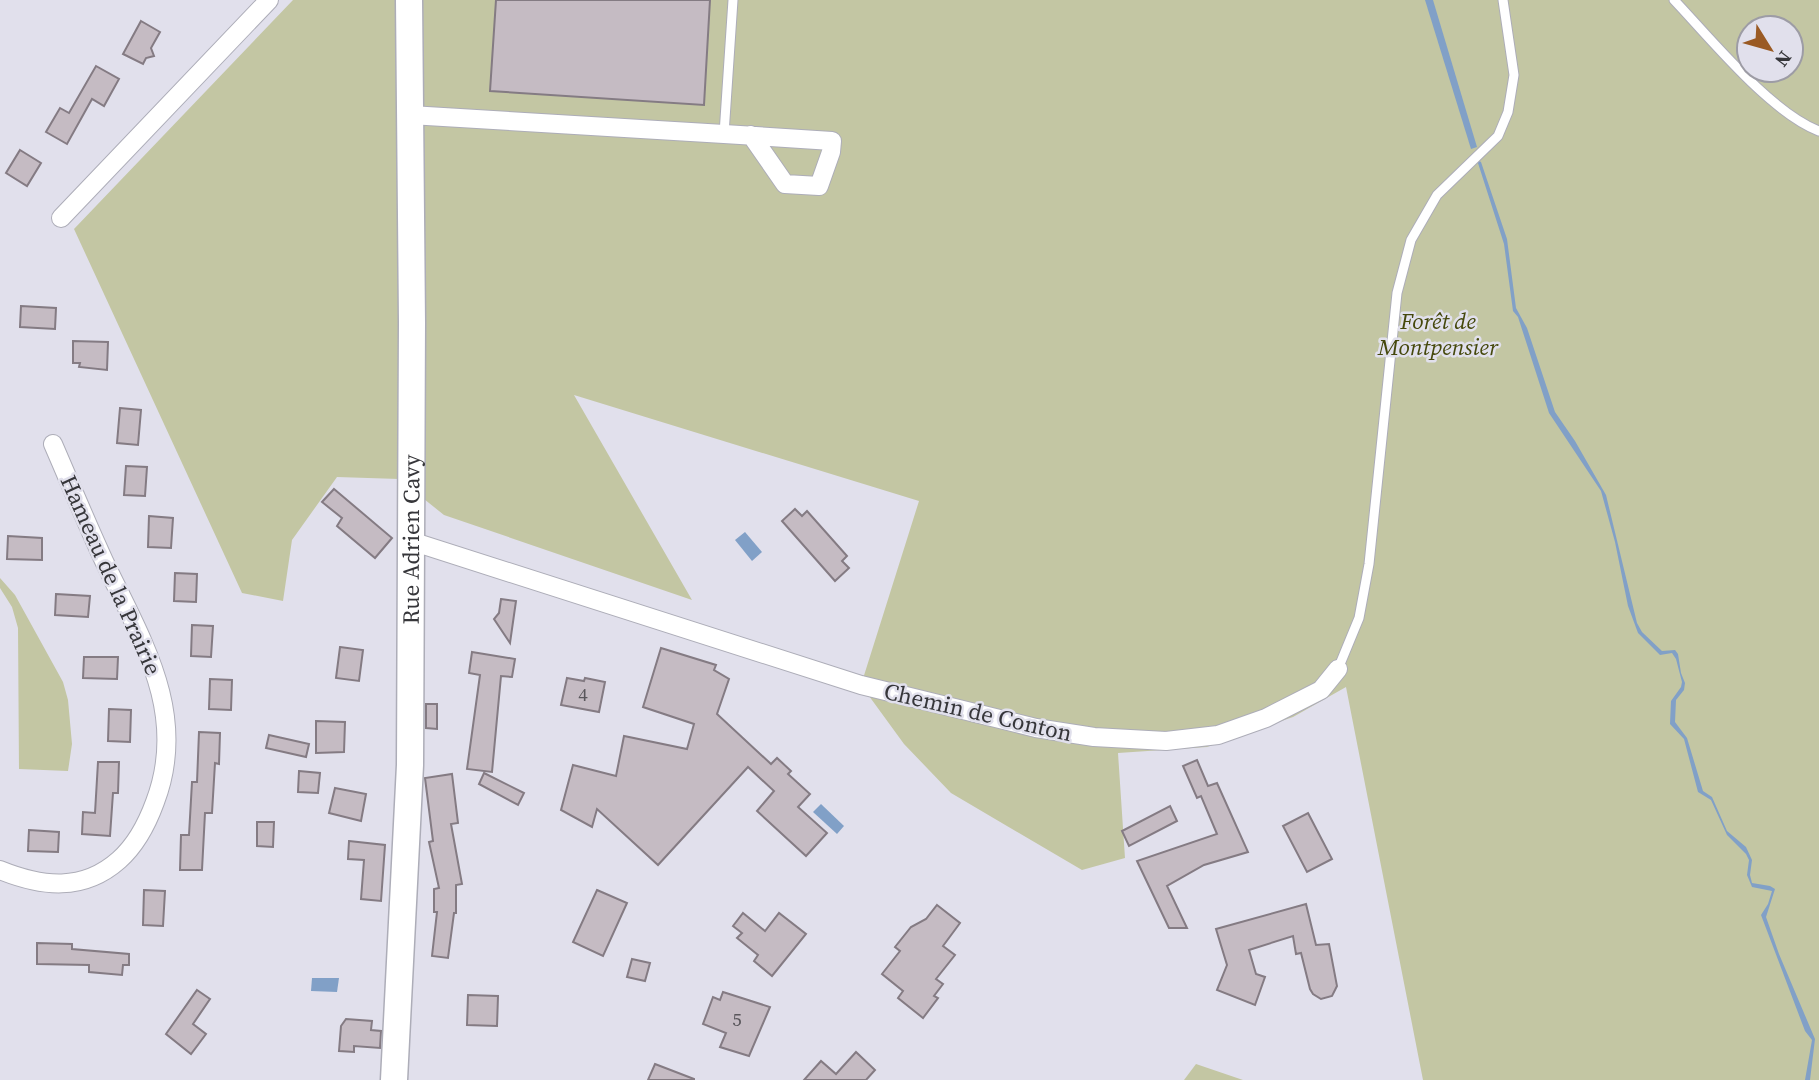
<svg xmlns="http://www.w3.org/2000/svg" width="1819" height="1080" font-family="'Source Serif 4',serif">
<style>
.green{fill:#c3c6a3;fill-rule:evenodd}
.water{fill:#81a0c7}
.building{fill:#c5bbc3;stroke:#847b83;stroke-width:2}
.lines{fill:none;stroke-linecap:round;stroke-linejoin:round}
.lane-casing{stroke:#adadb8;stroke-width:11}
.street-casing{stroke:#adadb8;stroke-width:20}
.secondary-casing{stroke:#adadb8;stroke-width:29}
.lane{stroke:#fff;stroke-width:9}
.street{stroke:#fff;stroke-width:18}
.secondary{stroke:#fff;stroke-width:26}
.labels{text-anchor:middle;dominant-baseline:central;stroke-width:5;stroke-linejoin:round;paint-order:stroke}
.number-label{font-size:19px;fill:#5a575c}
.park-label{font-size:23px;font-style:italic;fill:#45480c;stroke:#e1e0ec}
.street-label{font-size:23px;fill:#36363a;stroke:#e1e0ec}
</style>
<rect width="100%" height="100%" fill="#e1e0ec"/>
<g class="green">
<path d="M293,0H1819V1080H1423L1346,687L1293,717L1207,747L1118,753L1125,858L1082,870L951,793L904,744L861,685L919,501L574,395L692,600L444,515L399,479L337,477L292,540L283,601L242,593L74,229ZM1749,28H1791V70H1749Z"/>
<polygon points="0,578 15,595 63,682 68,700 72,744 68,771 19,769 18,628 12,607 0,588"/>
<polygon points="1196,1064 1243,1080 1184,1080"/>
</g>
<g class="water">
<polygon points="1425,0 1433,0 1477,147 1471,149"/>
<polygon points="1477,160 1481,162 1507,239 1516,308 1527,328 1555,412 1575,441 1606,495 1637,623 1642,632 1662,651 1675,650 1678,654 1681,673 1685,683 1684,690 1676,700 1675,722 1687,738 1703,791 1712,797 1727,831 1746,847 1752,860 1750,875 1752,883 1770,886 1775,889 1766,917 1779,954 1815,1039 1810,1080 1805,1080 1812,1040 1805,1031 1761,915 1768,904 1772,891 1752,887 1747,875 1749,860 1746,854 1727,835 1711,800 1698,792 1684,739 1670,724 1671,701 1681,687 1682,682 1676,659 1672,653 1660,655 1638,633 1628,606 1615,542 1601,491 1549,413 1518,317 1513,311 1504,244"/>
<polygon points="745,532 762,552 752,561 735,540"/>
<polygon points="821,804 844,826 837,834 813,812"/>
<polygon points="312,978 339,978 337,992 311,991"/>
</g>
<g class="building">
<polygon points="496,0 710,0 704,105 490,91"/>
<polygon points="141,21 160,32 151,48 154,56 146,58 143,64 123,54"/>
<polygon points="96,66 119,79 104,106 92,99 67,144 46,132 60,108 69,113"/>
<polygon points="20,150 41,163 27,186 6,173"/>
<polygon points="21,306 56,308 55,329 20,327"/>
<polygon points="73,341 108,342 107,370 79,367 80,363 73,363"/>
<polygon points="120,408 141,410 138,445 117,443"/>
<polygon points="126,466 147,467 145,496 124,495"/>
<polygon points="334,489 392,538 375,558 337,526 342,518 322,502"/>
<polygon points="795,509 802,516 807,511 847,556 842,561 849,568 835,581 782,521"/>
<polygon points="149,516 173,518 171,548 148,547"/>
<polygon points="8,536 42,538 42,560 7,559"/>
<polygon points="175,573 197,574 196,602 174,601"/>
<polygon points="56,594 90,596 88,617 55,615"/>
<polygon points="501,599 516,601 510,643 494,619 499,613"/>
<polygon points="192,625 213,626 211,657 191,656"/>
<polygon points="340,647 363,650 359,681 336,678"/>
<polygon points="661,648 716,665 714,670 729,679 717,714 771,764 777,758 791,771 788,774 810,794 798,807 827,833 806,856 757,811 774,791 748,767 658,865 597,809 592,827 561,810 573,765 616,776 624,736 687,749 694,724 643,707"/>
<polygon points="472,652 515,659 512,677 501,676 492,772 467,769 480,675 469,673"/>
<polygon points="84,657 118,657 117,679 83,678"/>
<polygon points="567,678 584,681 585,678 605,682 599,712 561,705"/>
<polygon points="210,679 232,680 231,710 209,709"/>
<polygon points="426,704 437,704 437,729 426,728"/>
<polygon points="109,709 131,710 130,742 108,741"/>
<polygon points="316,721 345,722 344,752 316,753"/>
<polygon points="199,732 220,733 219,764 215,763 212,813 205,813 202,870 180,870 181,835 189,835 192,782 197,782"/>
<polygon points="269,735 309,744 306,757 266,748"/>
<polygon points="1197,760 1208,786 1217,783 1248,852 1204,865 1167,886 1187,928 1169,928 1137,861 1217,834 1201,796 1197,798 1183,766"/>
<polygon points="98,762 119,762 118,793 113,793 110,836 82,834 83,812 95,813"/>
<polygon points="299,771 320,773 318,793 298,792"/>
<polygon points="484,773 524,793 518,805 479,784"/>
<polygon points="452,774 458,823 451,824 462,884 456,885 456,913 454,913 448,958 432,956 437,912 434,912 434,889 439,888 429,842 433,841 425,778"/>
<polygon points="335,788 366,794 361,821 329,813"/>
<polygon points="1170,806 1177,821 1129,846 1122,831"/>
<polygon points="1308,813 1332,859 1307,872 1283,826"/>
<polygon points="257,822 274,822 273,847 257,846"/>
<polygon points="29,830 59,832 58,852 28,851"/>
<polygon points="349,841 385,845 381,901 361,899 364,860 348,859"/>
<polygon points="144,890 165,891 163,926 143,925"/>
<polygon points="597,890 627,903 603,956 573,942"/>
<polygon points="1306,904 1316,945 1329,944 1337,986 1332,996 1321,999 1313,994 1310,989 1301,953 1296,954 1293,936 1249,950 1256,974 1265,977 1255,1005 1217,990 1227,965 1216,929"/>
<polygon points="937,905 960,923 943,946 955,955 936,979 943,984 934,996 938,998 923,1018 898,998 903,991 882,974 900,951 895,947 911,927 926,919"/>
<polygon points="743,913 765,931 779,913 806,934 772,976 754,961 758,955 737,938 742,933 733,926"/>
<polygon points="37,943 72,944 72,949 129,954 129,965 123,965 122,975 89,972 89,965 37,964"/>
<polygon points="632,959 650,963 645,981 627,977"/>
<polygon points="197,990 210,999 193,1024 206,1034 191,1054 166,1034"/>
<polygon points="723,992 770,1007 749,1056 720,1047 726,1033 703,1024 713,997 720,1000"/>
<polygon points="468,995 498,996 497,1026 467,1025"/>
<polygon points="346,1019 372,1021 371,1030 381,1031 380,1048 354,1046 354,1052 339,1051 341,1026"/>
<polygon points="856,1052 875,1070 866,1080 804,1080 821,1061 836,1074"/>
<polygon points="655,1064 694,1079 694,1080 648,1080"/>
</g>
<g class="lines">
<g class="lane-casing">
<g id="lane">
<path d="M1674,0C1711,39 1770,112 1819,131"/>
<polyline points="724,134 733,0"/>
<polyline points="1338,669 1359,618 1369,564 1397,293 1411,240 1437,195 1498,136 1508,112 1514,75 1503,0"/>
</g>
</g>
<g class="street-casing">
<g id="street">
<polyline points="410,115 724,134 832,141 831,152 819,186 785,184 751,135"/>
<polyline points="61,218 269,0"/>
<polyline points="411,541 861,685 1036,728 1094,737 1166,741 1218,735 1266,718 1321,690 1338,669"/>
<path d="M0,870C42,887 83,892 119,860C137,844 147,824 155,802C189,713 141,639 104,561C86,522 70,483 53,444"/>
</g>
</g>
<g class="secondary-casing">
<g id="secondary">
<path id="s1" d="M394,1080L410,765L412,323L409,0"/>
</g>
</g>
<use href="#lane" class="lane"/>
<use href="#street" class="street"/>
<use href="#secondary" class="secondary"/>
</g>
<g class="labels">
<g class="number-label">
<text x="583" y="694">4</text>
<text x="737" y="1019">5</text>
</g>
<g class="park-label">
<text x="1438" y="321">Forêt de<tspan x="1438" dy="26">Montpensier</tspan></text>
</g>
<g class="street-label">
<text stroke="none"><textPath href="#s1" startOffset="541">Rue Adrien Cavy</textPath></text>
<text transform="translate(111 575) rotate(66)">Hameau de la Prairie</text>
<text transform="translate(978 712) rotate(13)">Chemin de Conton</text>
</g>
</g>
<g transform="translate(1770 49) rotate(127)"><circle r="33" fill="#e1e0ec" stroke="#9d9ca5" stroke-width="2"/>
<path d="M0-5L12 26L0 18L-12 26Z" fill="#9a5a23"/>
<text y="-10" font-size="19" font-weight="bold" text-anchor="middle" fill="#36363a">N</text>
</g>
</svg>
